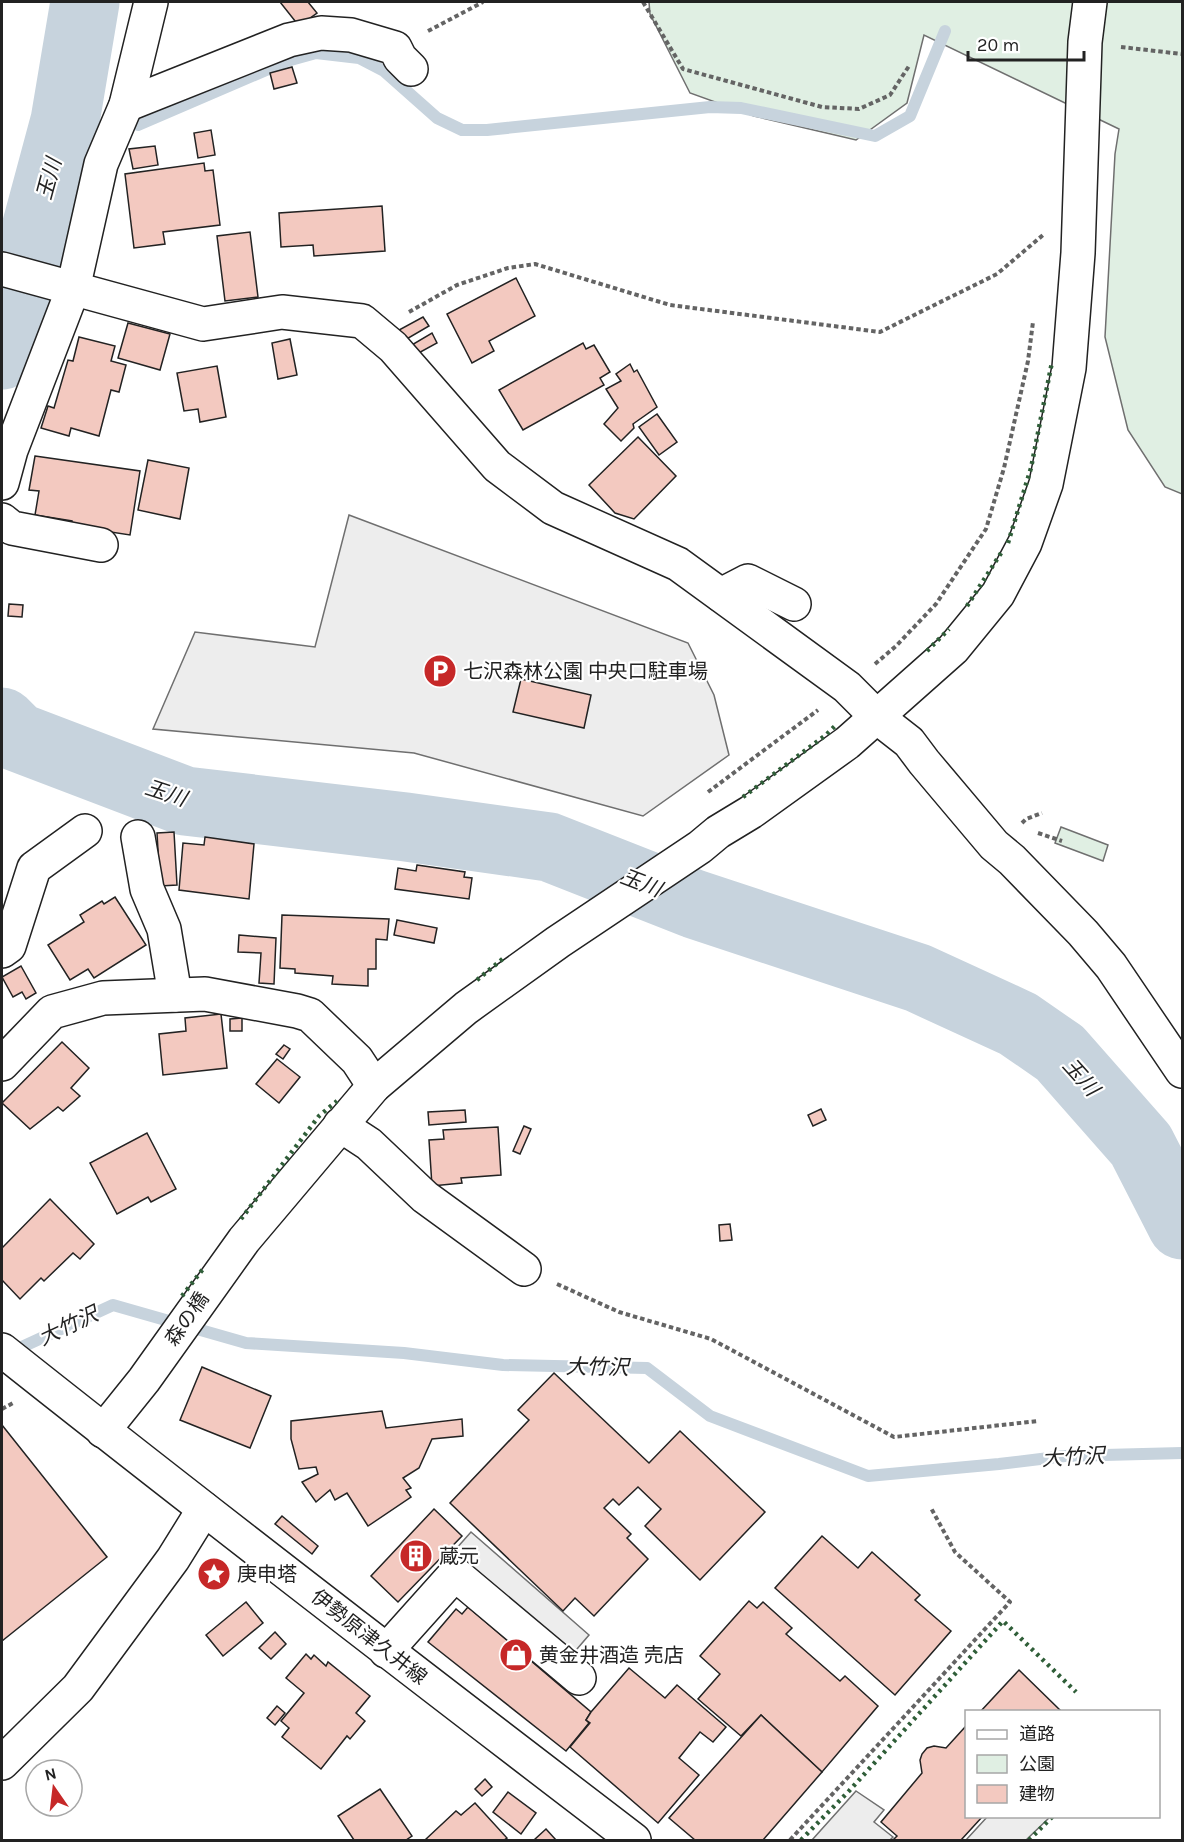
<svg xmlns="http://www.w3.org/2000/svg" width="1184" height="1842" font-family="Karla,'Noto Sans JP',sans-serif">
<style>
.green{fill:#e0efe3;stroke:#6f6f6f;stroke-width:1.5}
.parking{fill:#ededed;stroke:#6f6f6f;stroke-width:1.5}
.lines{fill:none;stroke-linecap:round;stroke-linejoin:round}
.stream{stroke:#c7d3dd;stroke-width:12}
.river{stroke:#c7d3dd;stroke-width:69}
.building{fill:#f3c9c0;stroke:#222;stroke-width:1.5}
.minor-casing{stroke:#222;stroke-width:36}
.major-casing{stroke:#222;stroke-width:36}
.path{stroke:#646464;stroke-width:4;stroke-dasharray:4.5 3;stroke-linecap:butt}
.minor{stroke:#fff;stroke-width:33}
.major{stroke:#fff;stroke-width:33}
.hedge{stroke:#2f5e38;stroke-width:4.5;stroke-dasharray:3 4.5;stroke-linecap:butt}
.labels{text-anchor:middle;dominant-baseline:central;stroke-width:4.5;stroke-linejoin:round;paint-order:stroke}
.poi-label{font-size:20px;fill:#222;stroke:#fff;text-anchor:start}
.street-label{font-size:20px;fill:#222;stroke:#fff}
.water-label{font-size:21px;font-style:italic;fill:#222;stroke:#fff}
</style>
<rect width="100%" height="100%" fill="#fff"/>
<g class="green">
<polygon points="649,2 1182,2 1182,494 1165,487 1128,430 1105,337 1115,154 1119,129 924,35 907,103 856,140 754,116 690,93 650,14"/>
<polygon points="1061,827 1108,845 1103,861 1055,843"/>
</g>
<g class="parking">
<polygon points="349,515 688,643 714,695 729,755 643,816 414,753 153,729 195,632 315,647"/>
<polygon points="471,1532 589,1635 565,1663 447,1559"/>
<polygon points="856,1791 884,1810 874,1822 893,1837 890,1840 812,1840"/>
<polygon points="988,1816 1050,1816 1050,1817 1026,1840 966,1840"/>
</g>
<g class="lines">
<g class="stream">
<polyline points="138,125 287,61 316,53 359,58 384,71 437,118 462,130 487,130 710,107 741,108 875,136 910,116 945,31"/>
<polyline points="62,130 91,133"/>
<polyline points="11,1352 113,1305 246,1343 404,1353 503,1365 647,1368 710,1416 868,1476 999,1464 1065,1456 1182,1453"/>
</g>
<g class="river">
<polyline points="2,355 65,121 85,2"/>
<polyline points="2,722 17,737 185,801 406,827 549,847 694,904 918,978 1018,1024 1060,1053 1141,1145 1182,1225"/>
</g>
</g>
<g class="building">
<polygon points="280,2 308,2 317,13 299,26"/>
<polygon points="292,67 297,83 274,89 270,73"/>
<polygon points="211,130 215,155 198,158 194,133"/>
<polygon points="155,146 158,165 133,169 129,149"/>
<polygon points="204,163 205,171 213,170 220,225 163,232 165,244 134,248 125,174"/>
<polygon points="382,206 385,251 314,256 313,245 281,247 279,213"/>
<polygon points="250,232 258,297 225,301 217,236"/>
<polygon points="516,278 535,316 489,341 494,351 472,363 447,314"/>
<polygon points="423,317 429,326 405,340 399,330"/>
<polygon points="128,323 170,334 160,370 118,358"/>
<polygon points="432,333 437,343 415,355 410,346"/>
<polygon points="79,337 115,346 111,361 126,365 119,392 111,390 99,436 71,428 69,436 41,428 48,406 54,408 68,360 73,361"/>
<polygon points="290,339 297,375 278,379 272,343"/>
<polygon points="583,343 586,349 594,345 610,372 600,378 604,385 523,430 499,390"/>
<polygon points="630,364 634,372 637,370 657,407 633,424 634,428 621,441 604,424 618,408 606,389 621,381 616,374"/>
<polygon points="217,366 226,417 200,422 198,409 184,411 177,373"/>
<polygon points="657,414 677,442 659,455 639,427"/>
<polygon points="638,437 676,476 634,519 615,513 589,485"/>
<polygon points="35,456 140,471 130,535 72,526 72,521 35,515 39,491 29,490"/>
<polygon points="148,460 189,468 180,519 138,510"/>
<polygon points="9,604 23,605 22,617 8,616"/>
<polygon points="521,679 591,695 584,728 513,712"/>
<polygon points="174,832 177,885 160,886 157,833"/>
<polygon points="205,837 254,844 249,899 179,890 183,843 204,845"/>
<polygon points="417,865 465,872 464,877 472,878 469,899 395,889 398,868 416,871"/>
<polygon points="115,897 146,945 94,978 88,969 70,980 48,945 84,922 80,915 102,901 104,904"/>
<polygon points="282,915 389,919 387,940 376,939 376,969 368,969 368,986 332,984 333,976 295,973 295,969 280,968"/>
<polygon points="397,920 437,928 434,943 394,935"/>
<polygon points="239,935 276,938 274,984 259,983 261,953 238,952"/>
<polygon points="21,966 36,993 26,999 22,992 13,997 2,977"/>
<polygon points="221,1014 227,1068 163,1075 159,1034 186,1031 185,1018"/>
<polygon points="242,1018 242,1031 230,1031 230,1019"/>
<polygon points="62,1042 89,1068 71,1088 80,1096 63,1111 58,1107 30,1129 2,1103"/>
<polygon points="284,1045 290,1049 283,1059 276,1054"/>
<polygon points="277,1059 300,1077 279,1103 256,1084"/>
<polygon points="821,1109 826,1120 813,1126 808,1115"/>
<polygon points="465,1110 466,1122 429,1125 428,1112"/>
<polygon points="524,1126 531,1129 520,1154 513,1151"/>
<polygon points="498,1127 501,1175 461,1178 462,1183 432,1186 429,1140 444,1139 443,1130"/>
<polygon points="147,1133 176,1189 151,1202 148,1197 117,1214 90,1163"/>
<polygon points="50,1199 94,1244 80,1259 73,1253 44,1281 41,1278 20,1299 2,1280 2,1248"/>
<polygon points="730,1224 732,1240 720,1241 719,1225"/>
<polygon points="202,1367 271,1396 250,1448 180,1420"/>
<polygon points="554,1373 649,1463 680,1431 765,1512 700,1580 645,1526 661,1509 638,1487 619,1505 613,1499 604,1508 631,1534 627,1538 648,1559 594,1616 575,1598 563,1611 450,1503 529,1420 518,1410"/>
<polygon points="382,1411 386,1428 462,1419 463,1436 432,1439 419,1468 403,1478 411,1488 406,1490 411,1497 368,1526 347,1493 335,1500 330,1490 316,1502 302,1482 318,1474 316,1467 299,1469 291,1439 291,1421"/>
<polygon points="2,1425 107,1557 2,1641"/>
<polygon points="434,1509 462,1536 398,1602 371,1576"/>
<polygon points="282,1516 318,1546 312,1554 275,1524"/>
<polygon points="822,1536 858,1568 872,1552 920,1595 915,1600 951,1631 895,1695 775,1588"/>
<polygon points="749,1601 757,1608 763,1602 792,1628 786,1634 840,1681 845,1676 878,1706 822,1772 761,1715 741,1736 698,1699 720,1674 700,1656"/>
<polygon points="246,1602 263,1623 223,1656 206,1635"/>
<polygon points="468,1607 591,1712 586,1720 589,1723 566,1751 428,1642 456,1609 462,1614"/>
<polygon points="275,1632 286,1644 271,1659 259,1648"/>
<polygon points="306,1654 311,1659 314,1655 326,1666 328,1662 370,1696 356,1713 365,1721 350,1739 347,1736 321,1769 282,1737 289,1728 281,1721 304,1693 286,1678"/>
<polygon points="629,1668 665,1698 677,1685 726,1727 713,1742 700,1732 679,1758 699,1775 658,1823 570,1747 590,1723 586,1720 591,1712"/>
<polygon points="1019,1670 1062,1712 980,1712"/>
<polygon points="277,1706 285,1713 275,1725 267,1718"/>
<polygon points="761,1715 822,1772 763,1840 695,1840 669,1818"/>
<polygon points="966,1726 966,1816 983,1816 961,1840 893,1840 897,1836 881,1822 922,1773 920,1760 922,1754 927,1748 934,1746 946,1748"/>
<polygon points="485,1779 492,1787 482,1796 475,1789"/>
<polygon points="380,1789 412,1836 406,1840 354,1840 338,1816"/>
<polygon points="508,1792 536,1813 521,1834 493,1812"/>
<polygon points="475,1803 507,1838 504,1840 428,1840 426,1839 456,1811 461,1815"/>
<polygon points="546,1829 556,1840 534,1840"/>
</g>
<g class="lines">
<g class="minor-casing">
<g id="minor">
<polyline points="126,105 289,40 321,33 351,35 395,48 400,58 411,69"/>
<polyline points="2,269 203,324 282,312 362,321 393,347 497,466 553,508 678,564 847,687 877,717 909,742 924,762 994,845 1012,860 1083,933 1111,966 1182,1071"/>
<polyline points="2,483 11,450 73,289 101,164 126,105 151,2"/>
<polyline points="2,520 12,528 101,545"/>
<polyline points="721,595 748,581 794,604"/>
<polyline points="138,837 147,889 164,929 175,995"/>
<polyline points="2,951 9,946 34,868 85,831"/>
<polyline points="2,1064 52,1012 103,998 205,994 297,1011 310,1015 357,1060 374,1086"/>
<polyline points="340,1125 369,1144 425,1197 524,1269"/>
<polyline points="103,1431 144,1380 244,1240 374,1086 466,1008 558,942 700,847 718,832 751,812 847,743 953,649 998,594 1025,543 1046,484 1069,368 1078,253 1085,42 1090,2"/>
<polyline points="386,1651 455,1574 579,1678"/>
<polyline points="2,1763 78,1688 173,1559 204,1509"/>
</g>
</g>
<g class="major-casing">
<path id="major" d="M2,1350C211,1516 422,1678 634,1840"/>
</g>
<g class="path">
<polyline points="643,2 683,69 822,107 859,109 890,95 909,66"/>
<polyline points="428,31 483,2"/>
<polyline points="1121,47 1182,54"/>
<polyline points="409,312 457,285 508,268 535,264 670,305 880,332 997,274 1043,235"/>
<polyline points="875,664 896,646 936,604 986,529 1004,468 1028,361 1033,322"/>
<polyline points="708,792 818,710"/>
<polyline points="1022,823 1026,819 1042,813"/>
<polyline points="1038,833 1062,841"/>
<polyline points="557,1284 619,1312 711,1339 894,1437 1038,1421"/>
<polyline points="2,1409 13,1403"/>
<polyline points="790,1840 1010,1602 955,1552 931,1508"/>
</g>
<use href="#minor" class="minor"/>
<use href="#major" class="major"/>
<g class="hedge">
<polyline points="1008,543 1031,468 1052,362"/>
<polyline points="967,606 1003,550"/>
<polyline points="927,651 949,629"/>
<polyline points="743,797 826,735 835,726"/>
<polyline points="477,980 505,957"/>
<polyline points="241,1219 319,1116 337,1101"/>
<polyline points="182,1296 203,1269"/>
<polyline points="801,1840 849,1791 1003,1621 1076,1692"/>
<polyline points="1029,1840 1053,1816"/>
</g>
</g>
<defs>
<g id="parking-disc" transform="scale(1.725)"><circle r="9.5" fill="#c62828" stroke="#fff"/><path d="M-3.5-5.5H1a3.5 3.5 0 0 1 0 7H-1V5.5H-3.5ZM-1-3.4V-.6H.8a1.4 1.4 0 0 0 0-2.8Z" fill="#fff"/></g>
<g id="building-disc" transform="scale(1.725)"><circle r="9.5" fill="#c62828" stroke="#fff"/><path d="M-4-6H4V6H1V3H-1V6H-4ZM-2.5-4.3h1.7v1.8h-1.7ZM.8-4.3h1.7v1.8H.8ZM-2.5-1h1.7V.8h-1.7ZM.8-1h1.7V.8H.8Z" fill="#fff"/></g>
<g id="sight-disc" transform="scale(1.725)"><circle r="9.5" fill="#c62828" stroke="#fff"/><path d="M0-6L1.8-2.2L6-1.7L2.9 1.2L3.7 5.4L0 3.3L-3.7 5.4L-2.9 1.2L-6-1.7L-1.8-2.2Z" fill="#fff"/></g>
<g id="shop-disc" transform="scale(1.725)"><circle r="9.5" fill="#c62828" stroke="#fff"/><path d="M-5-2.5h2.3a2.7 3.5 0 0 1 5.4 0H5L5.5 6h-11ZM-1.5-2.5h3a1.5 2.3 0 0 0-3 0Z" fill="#fff"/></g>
</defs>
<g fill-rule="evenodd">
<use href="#parking-disc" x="440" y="671"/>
<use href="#building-disc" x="416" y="1556"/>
<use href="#sight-disc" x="214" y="1574"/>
<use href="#shop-disc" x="516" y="1655"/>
</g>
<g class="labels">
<g class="poi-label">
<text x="463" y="671">七沢森林公園 中央口駐車場</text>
<text x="439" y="1556">蔵元</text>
<text x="237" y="1574">庚申塔</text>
<text x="539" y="1655">黄金井酒造 売店</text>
</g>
<g class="street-label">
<text transform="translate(187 1319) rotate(-55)">森の橋</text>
<text transform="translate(369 1637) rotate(38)">伊勢原津久井線</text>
</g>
<g class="water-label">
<text transform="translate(49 179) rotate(-75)">玉川</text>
<text transform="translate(166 793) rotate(18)">玉川</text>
<text transform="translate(641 883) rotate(21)">玉川</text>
<text transform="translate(1081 1077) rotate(48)">玉川</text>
<text transform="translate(68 1326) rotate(-25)">大竹沢</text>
<text transform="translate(597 1367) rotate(1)">大竹沢</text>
<text transform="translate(1073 1457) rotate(-3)">大竹沢</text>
</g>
</g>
<rect width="1184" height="1842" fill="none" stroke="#222222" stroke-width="6"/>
<rect x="965" y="1710" width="195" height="108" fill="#ffffff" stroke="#a7a7a7" stroke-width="1.5"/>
<rect x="977" y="1730" width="30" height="9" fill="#ffffff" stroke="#a7a7a7" stroke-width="1.5"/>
<text x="1019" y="1740" font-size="18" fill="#222222">道路</text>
<rect x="977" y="1755" width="30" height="18" fill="#e0efe3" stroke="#a7a7a7" stroke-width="1.5"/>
<text x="1019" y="1770" font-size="18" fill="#222222">公園</text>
<rect x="977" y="1785" width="30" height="18" fill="#f3c9c0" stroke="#a7a7a7" stroke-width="1.5"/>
<text x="1019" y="1800" font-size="18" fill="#222222">建物</text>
<g transform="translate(54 1788) rotate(346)"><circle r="28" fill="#ffffff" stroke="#a7a7a7" stroke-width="1.5"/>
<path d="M0-4.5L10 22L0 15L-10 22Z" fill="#c62828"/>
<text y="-9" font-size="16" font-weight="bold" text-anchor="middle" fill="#222222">N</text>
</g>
<path d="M968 51v9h116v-9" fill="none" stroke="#222222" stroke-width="3"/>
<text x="977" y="51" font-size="18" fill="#222222" stroke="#ffffff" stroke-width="4.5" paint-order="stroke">20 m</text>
</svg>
